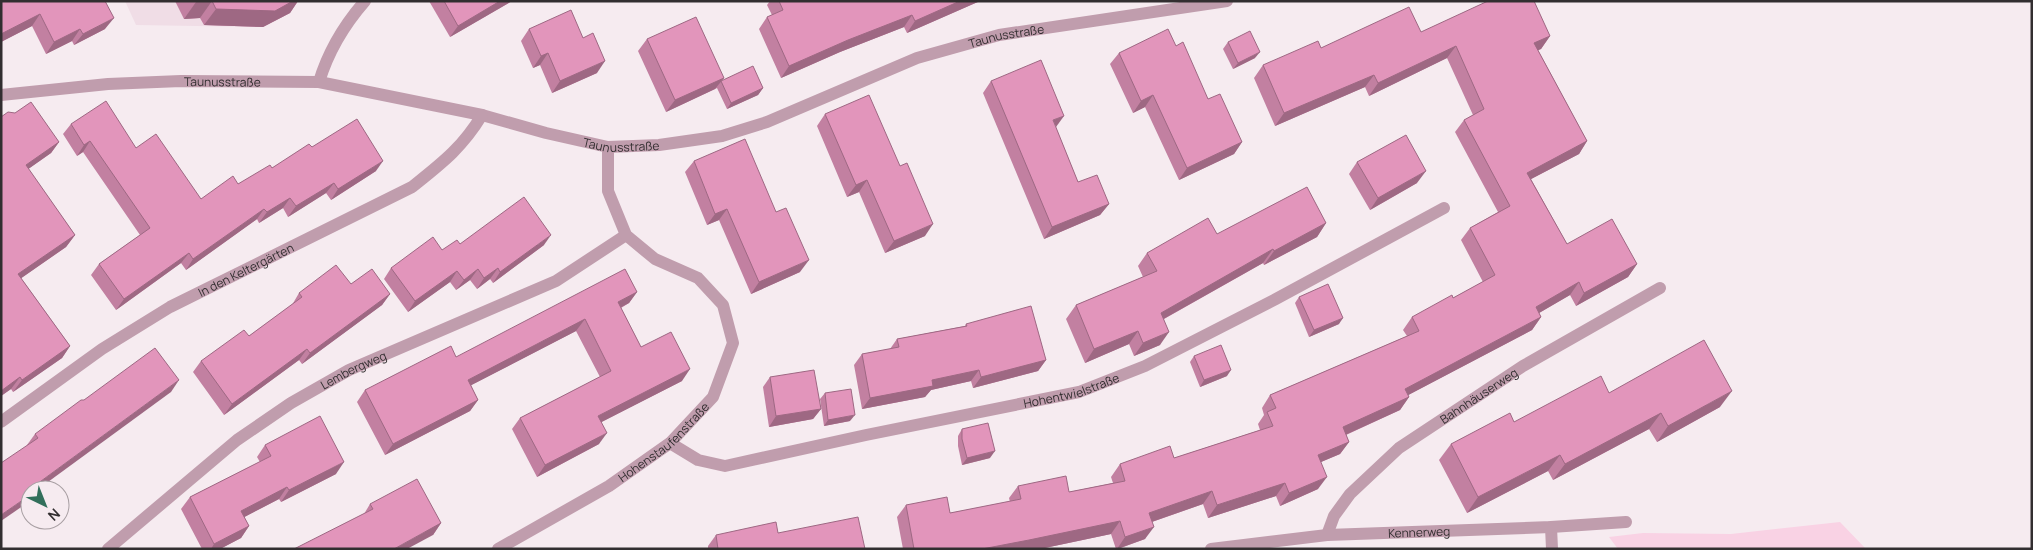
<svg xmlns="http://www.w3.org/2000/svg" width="2033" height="550" font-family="Manrope,sans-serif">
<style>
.built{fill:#f0dde6}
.green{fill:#f9d2e4}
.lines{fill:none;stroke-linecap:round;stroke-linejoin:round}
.street{stroke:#c09dad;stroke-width:12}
.wall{fill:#c280a1}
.shaded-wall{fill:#9e6883}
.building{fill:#e295bb;stroke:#9e6883}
.labels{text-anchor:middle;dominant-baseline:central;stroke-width:5;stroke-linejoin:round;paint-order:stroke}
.street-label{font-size:12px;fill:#322e30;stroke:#f6ebf0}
</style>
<rect width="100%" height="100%" fill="#f6ebf0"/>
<polygon class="built" points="125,1 284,1 290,13 263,27 136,25"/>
<polygon class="green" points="1840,522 1866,549 1618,549 1609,537 1643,533 1731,534"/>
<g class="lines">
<g class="street">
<path d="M319,82C328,52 344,25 365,1"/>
<path id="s1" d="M1,95L108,84L181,81L319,82L482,115L546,133L608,147L659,145L722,136L767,122L917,58L999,35L1227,1"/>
<path id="s2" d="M1,422L102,349L170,307L412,187C442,163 462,148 482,115"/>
<path id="s3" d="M670,443L698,460L725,466L866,435L1079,392L1145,366L1274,300L1444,208"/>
<polyline points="1551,527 1552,549"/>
<path id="s4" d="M1327,535L1334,516L1350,494L1399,448L1523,366L1660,288"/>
<path id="s5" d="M108,549L237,440L291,403L349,370L556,281L626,235"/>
<path id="s6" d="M498,549L609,486L670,443L713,397L733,343L723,305L698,278L655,259L626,235L608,191V147"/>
<path id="s7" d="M1211,549L1327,535L1551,527L1626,522"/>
</g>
</g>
<g class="wall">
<polygon points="1,1 105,29 74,45 72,41 46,54 32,26 1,42"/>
<polygon points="175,1 298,1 290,13 263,27 204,25 200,18 184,19"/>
<polygon points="429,1 512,1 450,37"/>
<polygon points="770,1 980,1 907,33 904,27 840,52 781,78 759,29 767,17 772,15 767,5"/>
<polygon points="529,29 597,73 552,93 540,65 533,68 521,41"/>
<polygon points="1421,32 1550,36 1541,49 1538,50 1587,141 1579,154 1531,179 1567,244 1637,264 1628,277 1576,306 1570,295 1539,313 1541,317 1532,330 1408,395 1409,397 1400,410 1346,435 1349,442 1340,454 1321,462 1318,489 1280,506 1276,496 1208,518 1203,504 1152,522 1145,539 1118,549 1116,549 1111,534 1040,549 903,549 897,517 906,505 950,513 1010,502 1009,498 1018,486 1069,492 1113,483 1111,477 1120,464 1174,458 1260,430 1258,424 1264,415 1262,408 1270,395 1407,336 1403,330 1412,317 1453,298 1483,282 1461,240 1470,228 1498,212 1455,132 1464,120 1473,115 1447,58 1369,96 1365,87 1275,126 1254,78 1263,65 1321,48"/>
<polygon points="647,39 724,78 721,81 763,88 758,95 727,109 717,88 715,89 666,112 638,51"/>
<polygon points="1228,42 1255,58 1233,69 1223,49"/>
<polygon points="1176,46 1208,99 1242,142 1234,154 1179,180 1145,107 1133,113 1110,64 1119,53"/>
<polygon points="991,81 1056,128 1078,182 1109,204 1100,215 1044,239 983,93"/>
<polygon points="825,114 925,236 885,253 859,192 847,197 817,126"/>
<polygon points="1,117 59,142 51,153 28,169 75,235 66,247 21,278 70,346 62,358 13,392 11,389 1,396"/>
<polygon points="71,124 136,148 201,199 238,184 272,168 312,147 376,171 331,200 326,193 288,217 283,208 259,223 257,219 186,270 181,263 116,310 91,275 99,264 140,235 83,152 77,156 63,134"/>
<polygon points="694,161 776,212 800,272 751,294 719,220 707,225 685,172"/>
<polygon points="1357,162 1417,183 1370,210 1349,174"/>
<polygon points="1326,223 1317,237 1264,265 1263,263 1164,319 1160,345 1134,356 1129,344 1085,363 1066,319 1076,305 1143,277 1138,266 1147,253 1217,234"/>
<polygon points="460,244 544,245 493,283 490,279 477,289 470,280 456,290 450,282 408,312 384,279 391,268"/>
<polygon points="351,284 390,294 382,305 302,364 299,360 224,415 193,372 201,361 249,336 292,305 299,293"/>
<polygon points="637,292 629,303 621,308 641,347 682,381 601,422 599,444 537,477 512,429 520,418 600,377 576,331 471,385 478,400 470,411 385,455 357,402 365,390"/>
<polygon points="1299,297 1339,324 1309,337 1295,303"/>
<polygon points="966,324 1046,360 1038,371 973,388 971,381 931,390 925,397 862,409 854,365 862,354 890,349 897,339 965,326"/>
<polygon points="1194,356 1227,376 1200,387 1190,362"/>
<polygon points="770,377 821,409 813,419 769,427 763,387"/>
<polygon points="171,392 27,446 27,445 35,434"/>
<polygon points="825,393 850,421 824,426 820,399"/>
<polygon points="1609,393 1720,407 1657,442 1649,429 1553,480 1548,471 1467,513 1439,460 1451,444 1514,422"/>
<polygon points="962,429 990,458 962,465 958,446 958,436"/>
<polygon points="265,445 336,474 281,502 279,499 244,517 249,526 241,538 220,549 202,549 181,509 190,497 260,462 257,457"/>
<polygon points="370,504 441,523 433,535 364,514"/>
<polygon points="778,533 865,549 708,549 708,546 716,535"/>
</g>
<g class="shaded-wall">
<polygon points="212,1 200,18 184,19 196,2"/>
<polygon points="293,1 298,1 290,13 263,27 204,25 216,9"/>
<polygon points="500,1 512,1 450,37 458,26"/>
<polygon points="960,1 980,1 907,33 915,21"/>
<polygon points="40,14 32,26 1,42 1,34"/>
<polygon points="912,15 904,27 840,52 781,78 789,66 848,40"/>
<polygon points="114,18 105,29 74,45 83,34"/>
<polygon points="80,29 72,41 46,54 54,42"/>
<polygon points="1550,36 1541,49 1525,56 1534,43"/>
<polygon points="1456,46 1447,58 1369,96 1378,83"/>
<polygon points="1260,52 1255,58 1233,69 1238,63"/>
<polygon points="548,53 540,65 533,68 541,56"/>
<polygon points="605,61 597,73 552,93 560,81"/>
<polygon points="1374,75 1365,87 1275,126 1284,113"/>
<polygon points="724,78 715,89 666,112 675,100"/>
<polygon points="763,88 758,95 727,109 731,103"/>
<polygon points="1153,95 1145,107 1133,113 1141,101"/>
<polygon points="1064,116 1056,127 1053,120"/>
<polygon points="90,141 83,152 77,156 84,145"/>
<polygon points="1587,141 1579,154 1518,186 1527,173"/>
<polygon points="59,142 51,153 17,177 26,165"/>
<polygon points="1242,142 1234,154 1179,180 1187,168"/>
<polygon points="383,161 376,171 331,200 338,189"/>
<polygon points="1426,171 1417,183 1370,210 1378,198"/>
<polygon points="867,180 859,192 847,197 856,185"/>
<polygon points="334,183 326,193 288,217 296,206"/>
<polygon points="290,198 283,208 259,223 267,212"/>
<polygon points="1109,204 1100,215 1044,239 1052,227"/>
<polygon points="264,209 257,219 186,270 193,259"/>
<polygon points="727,209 719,220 707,225 715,214"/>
<polygon points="1326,223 1317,237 1264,265 1274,251"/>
<polygon points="933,224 925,236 885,253 894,241"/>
<polygon points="75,235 66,247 10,286 18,274"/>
<polygon points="551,235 544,245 493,283 500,272"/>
<polygon points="1273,249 1263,263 1151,326 1161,313"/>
<polygon points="189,253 181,263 116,310 124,299"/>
<polygon points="809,260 800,272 751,294 759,282"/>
<polygon points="1637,264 1628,277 1576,306 1584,293"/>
<polygon points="498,268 490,279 477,289 484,278"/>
<polygon points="478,269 470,280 456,290 464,280"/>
<polygon points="457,271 450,282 408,312 415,301"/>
<polygon points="1579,282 1570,295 1527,320 1536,307"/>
<polygon points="637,292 629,303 610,313 618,302"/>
<polygon points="390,294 382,305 302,364 310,353"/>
<polygon points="1541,317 1532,330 1397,401 1405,389"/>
<polygon points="1343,318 1339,324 1309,337 1314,330"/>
<polygon points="585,319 576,331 460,391 468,380"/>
<polygon points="1138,331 1129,344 1085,363 1094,349"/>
<polygon points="1169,332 1160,345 1134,356 1143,343"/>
<polygon points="70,346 62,358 13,392 22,380"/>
<polygon points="307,349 299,360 224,415 232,404"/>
<polygon points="1046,360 1038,371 973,388 981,377"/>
<polygon points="690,369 682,381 590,428 598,416"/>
<polygon points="979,370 971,381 931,390 925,397 862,409 870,398 932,380"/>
<polygon points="1231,370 1227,376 1200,387 1204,380"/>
<polygon points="20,377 11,389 1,396 1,391"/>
<polygon points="179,380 171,392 37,490 37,484"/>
<polygon points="1732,391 1720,407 1657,442 1668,426"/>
<polygon points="1409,397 1400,410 1334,440 1343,427"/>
<polygon points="478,400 470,411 385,455 393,444"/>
<polygon points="821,409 813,419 769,427 776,416"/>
<polygon points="1661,413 1649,429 1553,480 1565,464"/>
<polygon points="855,415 850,421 824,426 828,420"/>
<polygon points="607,433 599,444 537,477 545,465"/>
<polygon points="1349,442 1340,454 1309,467 1318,455"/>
<polygon points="995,451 990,458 962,465 967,458"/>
<polygon points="1560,455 1548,471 1467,513 1478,497"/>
<polygon points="344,462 336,474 281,502 289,490"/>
<polygon points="1327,477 1318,489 1280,506 1289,493"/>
<polygon points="1285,483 1276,496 1208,518 1217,505"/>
<polygon points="287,487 279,499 233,523 241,511"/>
<polygon points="1212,491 1203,504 1140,526 1149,513"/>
<polygon points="30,495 30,501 1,521 1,515"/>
<polygon points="1120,521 1111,534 1040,549 982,549"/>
<polygon points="441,523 433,535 407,549 394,549"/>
<polygon points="249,526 241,538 220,549 211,549 214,544"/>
<polygon points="1154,527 1145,539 1117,549 1125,537"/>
</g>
<g class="building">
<polygon points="1,1 105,1 114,18 83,34 80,29 54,42 40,14 1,34"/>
<polygon points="195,1 293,1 275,11 216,9 212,1 196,2"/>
<polygon points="444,1 500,1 458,26"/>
<polygon points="779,1 960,1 915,21 912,15 848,40 789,66 767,17 783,10"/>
<polygon points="1488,1 1534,1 1550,36 1534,43 1587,141 1527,173 1567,244 1612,219 1637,264 1584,293 1579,282 1536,307 1541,317 1405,389 1409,397 1343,427 1349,442 1318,455 1327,477 1289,493 1285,483 1217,505 1212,491 1149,513 1154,527 1125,537 1120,521 1029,540 982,549 914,549 906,505 947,497 950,513 1021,499 1018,486 1066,476 1069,492 1125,481 1120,464 1170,446 1174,458 1273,426 1267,412 1276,408 1270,395 1419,331 1412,317 1452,295 1453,298 1495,275 1470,228 1510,206 1464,120 1484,109 1456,46 1378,83 1374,75 1284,113 1263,65 1318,41 1321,48 1409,7 1421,32"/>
<polygon points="571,10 583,38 593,33 605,61 560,81 548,53 541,56 529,29"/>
<polygon points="696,17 724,78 675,100 647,39"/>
<polygon points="1168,29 1176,46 1183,42 1208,99 1220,94 1242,142 1187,168 1153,95 1141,101 1119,53"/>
<polygon points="1250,31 1260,52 1238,63 1228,42"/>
<polygon points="1041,60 1064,116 1053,120 1078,182 1097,175 1109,204 1052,227 991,81"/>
<polygon points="753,66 763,88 731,103 721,81"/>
<polygon points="869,95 900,166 907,163 933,224 894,241 867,180 856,185 825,114"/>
<polygon points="106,101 136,148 156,134 201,199 233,176 238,184 270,165 272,168 309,144 312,147 357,119 383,161 338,189 334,183 296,206 290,198 267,212 264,209 193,259 189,253 124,299 99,264 150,228 90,141 84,145 71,124"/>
<polygon points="31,102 59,142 26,165 75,235 18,274 70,346 22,380 20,377 1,391 1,117 8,112 15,113"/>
<polygon points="1406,135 1426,171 1378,198 1357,162"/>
<polygon points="745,139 776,212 786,208 809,260 759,282 727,209 715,214 694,161"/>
<polygon points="1307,187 1326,223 1274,251 1273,249 1161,313 1169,332 1143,343 1138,331 1094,349 1076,305 1157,271 1147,253 1208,218 1217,234"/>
<polygon points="524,197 551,235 500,272 498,268 484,278 478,269 464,280 457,271 415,301 391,268 433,237 442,250 457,240 460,244"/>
<polygon points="336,265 351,284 372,269 390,294 310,353 307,349 232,404 201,361 244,330 249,336 302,297 299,293"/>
<polygon points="625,269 637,292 618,302 641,347 671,332 690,369 598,416 607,433 545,465 520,418 611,371 585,319 468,380 478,400 393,444 365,390 451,346 456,357"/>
<polygon points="1328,284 1343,318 1314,330 1299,297"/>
<polygon points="1031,306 1046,360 981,377 979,370 932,380 933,386 870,398 862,354 899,347 897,339 967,326 966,324"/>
<polygon points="1704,340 1732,391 1668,426 1661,413 1565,464 1560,455 1478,497 1451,444 1510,413 1514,422 1601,376 1609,393"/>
<polygon points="1221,345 1231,370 1204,380 1194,356"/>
<polygon points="155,348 179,380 37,484 40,488 38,490 30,490 30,495 1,515 1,463 38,438 35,434 81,400 84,400"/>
<polygon points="814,370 821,409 776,416 770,377"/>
<polygon points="851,389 855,415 828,420 825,393"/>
<polygon points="320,416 344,462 289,490 287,487 241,511 249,526 214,544 190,497 271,456 265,445"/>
<polygon points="988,423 995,451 967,458 962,439 962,429"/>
<polygon points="417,479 441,523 394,549 294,549 373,509 370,504"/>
<polygon points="858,517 865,549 718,549 716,535 776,522 778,533"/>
</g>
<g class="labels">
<g class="street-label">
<text stroke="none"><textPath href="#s1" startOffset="1032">Taunusstraße</textPath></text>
<text stroke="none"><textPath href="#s1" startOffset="222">Taunusstraße</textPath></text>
<text stroke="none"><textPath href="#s1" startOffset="628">Taunusstraße</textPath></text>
<text stroke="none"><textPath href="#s2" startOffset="289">In den Keltergärten</textPath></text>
<text stroke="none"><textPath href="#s5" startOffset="305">Lembergweg</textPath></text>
<text stroke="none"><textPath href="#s3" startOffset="415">Hohentwielstraße</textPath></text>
<text stroke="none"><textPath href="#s4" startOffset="210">Bahnhäuserweg</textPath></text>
<text stroke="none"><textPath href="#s6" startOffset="198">Hohenstaufenstraße</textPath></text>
<text stroke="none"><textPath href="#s7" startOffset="209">Kennerweg</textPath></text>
</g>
</g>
<rect width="2033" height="550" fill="none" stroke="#322e30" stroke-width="5"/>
<g transform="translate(45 505) rotate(137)"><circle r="24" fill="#f6ebf0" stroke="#a89fa3"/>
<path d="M0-4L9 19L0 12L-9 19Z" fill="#326f5b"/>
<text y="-8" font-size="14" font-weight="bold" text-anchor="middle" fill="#322e30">N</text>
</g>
</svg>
